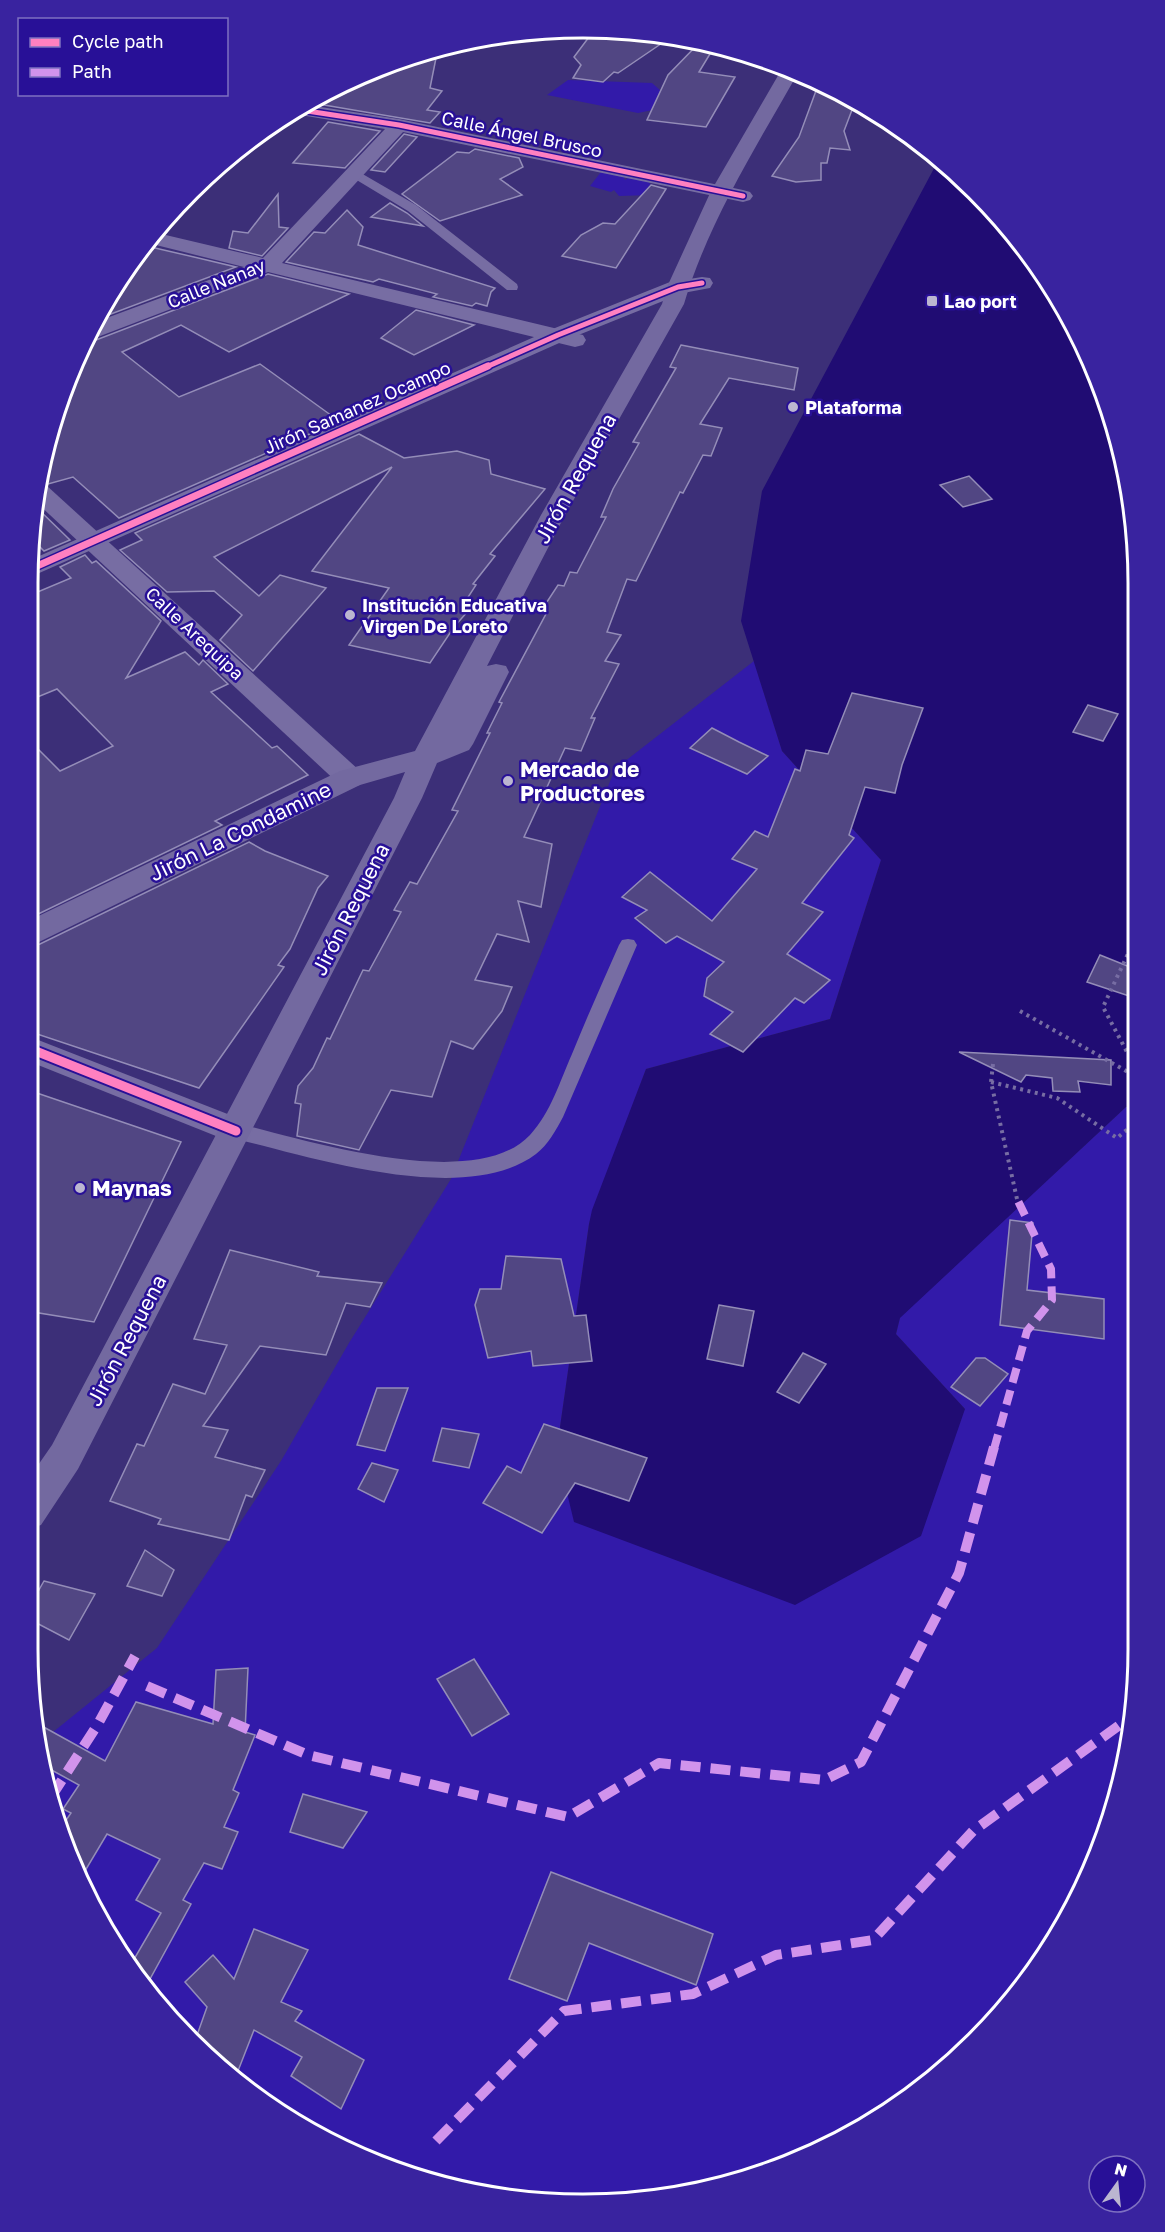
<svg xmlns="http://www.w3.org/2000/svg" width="1165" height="2232" font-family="'Golos Text',sans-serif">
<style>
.green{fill:#321aa9}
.water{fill:#200c73}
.building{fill:#514683;stroke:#948db8;stroke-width:1.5}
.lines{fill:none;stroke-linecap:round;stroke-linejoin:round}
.path{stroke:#776da3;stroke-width:4;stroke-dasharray:3 4.5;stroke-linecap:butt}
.service{fill:#776da3;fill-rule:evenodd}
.minor{fill:#776da3;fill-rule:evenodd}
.tertiary{fill:#776da3;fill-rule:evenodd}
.secondary{fill:#7369a0;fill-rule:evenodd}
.quiet-far1{stroke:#d193ec;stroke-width:8;stroke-dasharray:15 8;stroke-linecap:butt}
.quiet{stroke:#d193ec;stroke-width:10;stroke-dasharray:20 10;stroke-linecap:butt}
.cycleway-far2-casing{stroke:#281097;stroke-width:8}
.cycleway-far1-casing{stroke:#281097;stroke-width:10}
.cycleway-casing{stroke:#281097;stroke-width:13}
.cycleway-far2{stroke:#ff80c0;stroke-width:5}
.cycleway-far1{stroke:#ff80c0;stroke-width:7}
.cycleway{stroke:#ff80c0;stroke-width:9}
.poi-dot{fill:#bbb6d0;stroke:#281097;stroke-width:2}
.labels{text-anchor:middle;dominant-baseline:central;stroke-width:5;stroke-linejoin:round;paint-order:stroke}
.far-street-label{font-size:18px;fill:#fff;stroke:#281097}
.far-poi-label{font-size:18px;font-weight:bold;fill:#fff;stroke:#281097;text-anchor:start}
.street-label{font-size:21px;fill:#fff;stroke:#281097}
.poi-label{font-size:21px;font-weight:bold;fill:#fff;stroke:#281097;text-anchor:start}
.rim{fill:none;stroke:#fff;stroke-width:3}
</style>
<rect width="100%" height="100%" fill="#3c2f78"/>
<g class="green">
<polygon points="568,80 652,83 677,105 638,113 547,95"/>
<polygon points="601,172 624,177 625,180 630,176 648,181 654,190 651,195 619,196 614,190 611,192 590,186"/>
<polygon points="754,661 782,751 881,860 830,1019 646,1069 589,1224 560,1427 965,1409 896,1334 900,1317 1126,1107 1135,1106 1137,1685 1119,1793 1081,1896 975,2043 891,2111 795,2163 619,2204 439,2186 274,2112 142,1988 57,1828 42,1741 157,1648 281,1461 349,1343 451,1179 615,769"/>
</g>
<polygon class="water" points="939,159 949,165 1023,245 1096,370 1133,510 1135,1106 1126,1107 900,1318 896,1334 965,1409 921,1536 795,1605 574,1522 568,1497 560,1427 589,1224 592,1210 646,1069 830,1019 881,860 782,751 741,621 762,491"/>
<g class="building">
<polygon points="619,28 671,37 618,73 614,72 603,82 573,78 581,65 574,57 595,29"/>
<polygon points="700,42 716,44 699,72 735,77 706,127 647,120 668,75"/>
<polygon points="414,54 436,58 430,88 442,91 427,110 440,112 430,123 318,104 336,87"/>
<polygon points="817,88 836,89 855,102 844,131 850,150 830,148 827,163 821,163 821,180 796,182 772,176 799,137"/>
<polygon points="328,122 380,131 345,168 293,163"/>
<polygon points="404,134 417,137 385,172 371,170"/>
<polygon points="475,149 519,158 523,167 500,179 522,195 440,221 402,194 457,152 469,153"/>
<polygon points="651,185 666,189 616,268 562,256 581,235 603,223 615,224"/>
<polygon points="278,194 279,227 288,228 262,256 229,248 233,231 248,233"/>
<polygon points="390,203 407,213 423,226 371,217"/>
<polygon points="347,210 363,227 358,245 495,288 491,292 487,306 476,303 472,306 433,297 437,294 379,279 373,282 286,262 314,232 325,233"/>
<polygon points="142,245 194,257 236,267 95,320"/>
<polygon points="268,274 349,294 229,352 181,325 122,352 179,397 260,364 339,421 119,518 73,477 48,484 39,481 46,439 83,341 96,340"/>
<polygon points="416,310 474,325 414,355 381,338"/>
<polygon points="681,345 798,368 794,390 729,378 700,424 722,428 711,456 703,455 683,493 680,492 636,581 627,579 607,632 621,635 605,661 619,664 591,718 595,718 581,751 565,748 524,837 552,844 541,907 518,901 529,942 497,934 475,980 512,987 502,1011 473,1049 451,1041 432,1097 391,1090 359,1150 297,1136 301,1104 295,1103 298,1086 313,1068 327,1038 330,1039 363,970 369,971 401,912 394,910 410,882 417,884 458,811 452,810 490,733 487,733 502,703 499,702 547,612 541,611 558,585 564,586 570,572 577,573 606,517 601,517 613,489 639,443 633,442 676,368 670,367"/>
<polygon points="359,434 404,458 457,451 489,460 491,474 545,489 490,554 495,556 473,584 476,585 461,608 469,610 454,627 430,663 349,645 389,588 312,571 392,467 214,557 259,596 280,575 326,588 253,671 220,640 242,615 214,591 167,592 120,550 142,540 135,533"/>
<polygon points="969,476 992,499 963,507 940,485"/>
<polygon points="35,506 70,540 44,551 30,537"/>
<polygon points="85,555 92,563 96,561 161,621 126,678 185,652 199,665 203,660 228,684 211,692 272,748 277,746 308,775 215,821 222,825 28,919 28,739 60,771 113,746 57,689 28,701 28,596 71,578 60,567"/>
<polygon points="852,693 923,708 902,765 895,793 865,787 849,835 854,838 802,903 823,912 787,954 830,980 804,1003 795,998 743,1052 710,1034 733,1012 704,996 707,978 724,962 677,936 666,943 635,918 647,910 622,897 650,872 712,921 757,869 732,859 755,831 768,837 795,769 800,771 806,750 828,754"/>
<polygon points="1088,705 1118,714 1103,741 1073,732"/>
<polygon points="712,728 739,742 768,756 747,774 690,748"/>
<polygon points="249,842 265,851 328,876 318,888 290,949 278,965 284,967 199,1088 28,1031 28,947 40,944"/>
<polygon points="1100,955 1135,969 1135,998 1087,982"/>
<polygon points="959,1052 1111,1060 1111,1085 1078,1081 1080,1092 1053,1091 1052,1078 1026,1075 1021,1082"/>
<polygon points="28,1090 181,1142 94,1322 27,1311"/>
<polygon points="1010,1220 1033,1223 1027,1290 1104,1299 1104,1339 1000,1325"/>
<polygon points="230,1250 319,1272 317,1276 382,1283 370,1307 346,1303 326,1355 260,1346 203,1426 228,1430 215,1457 265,1470 252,1497 246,1495 229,1540 158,1524 161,1519 110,1501 137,1444 144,1446 173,1384 205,1394 227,1345 194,1339"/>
<polygon points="506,1256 561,1259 574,1316 586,1315 592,1361 533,1366 531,1351 488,1358 475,1305 480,1289 501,1289"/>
<polygon points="719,1305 754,1311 743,1366 707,1359"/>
<polygon points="803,1353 826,1364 799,1403 777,1392"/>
<polygon points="976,1358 985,1358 1008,1374 980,1406 951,1387"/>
<polygon points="377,1388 408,1388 385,1451 357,1445"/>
<polygon points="544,1424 647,1458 629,1501 575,1483 542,1533 483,1503 507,1466 521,1473"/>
<polygon points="442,1428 479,1434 469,1468 433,1461"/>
<polygon points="372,1463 398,1470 384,1502 358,1489"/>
<polygon points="145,1550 174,1570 162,1596 127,1586"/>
<polygon points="44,1581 95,1594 69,1640 27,1618 27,1611"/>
<polygon points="474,1659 509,1714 472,1736 437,1679"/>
<polygon points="248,1668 245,1732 255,1735 233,1790 239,1793 224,1827 238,1832 222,1869 204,1863 183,1900 191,1904 144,1990 130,1966 161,1913 136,1900 160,1859 107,1834 82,1876 58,1832 71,1813 63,1809 79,1785 46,1767 40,1725 105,1761 136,1702 213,1724 216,1670"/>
<polygon points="303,1794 367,1812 343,1848 290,1832"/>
<polygon points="551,1872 713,1934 696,1985 589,1943 567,2001 509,1979"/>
<polygon points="254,1929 308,1950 281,2002 302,2011 295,2021 364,2060 341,2109 291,2076 302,2057 254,2030 236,2076 196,2038 207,2007 185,1982 213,1955 234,1979"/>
</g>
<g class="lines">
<g class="path">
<polyline points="1134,941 1103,1007 1135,1067"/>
<polyline points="1020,1011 1135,1076"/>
<polyline points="993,1064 991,1082 1017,1199"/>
<polyline points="991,1082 1057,1098 1117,1138 1135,1123"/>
</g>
<g class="service">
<polygon points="354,169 416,205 517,284 518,287 517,290 507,290 408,211 350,176 348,173"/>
<path d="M628,939L634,940L637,945L563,1117C556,1130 548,1145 536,1154C466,1207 314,1158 236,1139L229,1136L226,1131L229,1126L236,1123C306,1140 475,1194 530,1135C551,1112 560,1081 572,1054C587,1017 603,981 619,945L622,940Z"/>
</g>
<g class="minor">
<polygon points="301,104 399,119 743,190 750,192 753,196 750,200 743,202 403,132 282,263 583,335 586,340 583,345 575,347 268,272 95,338 84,339 93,323 244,267 144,242 153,232 263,258 385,129 288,113"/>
<polygon points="39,483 46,485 360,771 364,778 360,785 350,787 340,785 36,502"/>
<polygon points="28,1036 248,1122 253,1131 248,1140 236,1144 28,1061"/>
</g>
<polygon class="tertiary" points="702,277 710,278 713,283 710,288 683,293 566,340 28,578 28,561 550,330 670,282"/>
<path class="secondary" d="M783,67L798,73C757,145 707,225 684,304L565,515L487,666L496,664L506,666L509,672L473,744L469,750L437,763L422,798L78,1469L41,1525L27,1530V1481L52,1445L394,798L405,772L360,785L39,942L28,945V921L340,771L415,751L541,515L662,304L667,287L711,191Z"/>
<polyline class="quiet-far1" points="994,1449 1027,1331 1052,1300 1051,1269 1017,1199"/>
<g class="quiet">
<polyline points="147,1686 308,1755 568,1817 659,1763 824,1780 861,1762 959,1573 994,1447"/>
<polyline points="51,1797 98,1724 135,1656"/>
<polyline points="436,2141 564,2011 693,1994 776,1955 873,1940 973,1831 1132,1716"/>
</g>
<g class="cycleway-far2-casing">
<g id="cycleway-far2">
<polyline points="294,109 399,125 743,196"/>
<polyline points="484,368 558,335 678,287 702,283"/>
</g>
</g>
<g class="cycleway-far1-casing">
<polyline id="cycleway-far1" points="28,570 488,366"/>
</g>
<g class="cycleway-casing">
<polyline id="cycleway" points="28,1048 236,1131"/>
</g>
<use href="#cycleway-far2" class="cycleway-far2"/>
<use href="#cycleway-far1" class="cycleway-far1"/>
<use href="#cycleway" class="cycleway"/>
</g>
<g class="poi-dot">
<rect x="926" y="295" width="12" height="12" rx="3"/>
<circle cx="793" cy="407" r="6"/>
<circle cx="350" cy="615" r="6"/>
<circle cx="508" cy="781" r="6"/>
<circle cx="80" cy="1188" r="6"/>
</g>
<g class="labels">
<g class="far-street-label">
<text transform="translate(522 134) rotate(12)">Calle Ángel Brusco</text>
<text transform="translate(216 283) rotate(-22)">Calle Nanay</text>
<text transform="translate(357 407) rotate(-24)">Jirón Samanez Ocampo</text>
<text transform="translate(195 633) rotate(43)">Calle Arequipa</text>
</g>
<g class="far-poi-label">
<text x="944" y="301">Lao port</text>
<text x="805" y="407">Plataforma</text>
<text x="362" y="605">Institución Educativa<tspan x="362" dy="21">Virgen De Loreto</tspan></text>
</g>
<g class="street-label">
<text transform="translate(575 478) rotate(-61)">Jirón Requena</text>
<text transform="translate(240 831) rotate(-26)">Jirón La Condamine</text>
<text transform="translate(350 909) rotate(-63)">Jirón Requena</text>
<text transform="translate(126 1340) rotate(-62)">Jirón Requena</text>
</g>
<g class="poi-label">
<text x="520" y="769">Mercado de<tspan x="520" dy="24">Productores</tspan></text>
<text x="92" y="1188">Maynas</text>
</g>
</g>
<path d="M0 0H1165V2232H0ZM583 38H583A545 545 0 0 1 1128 583V1649A545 545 0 0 1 583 2194H583A545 545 0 0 1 38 1649V583A545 545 0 0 1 583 38Z" fill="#39239f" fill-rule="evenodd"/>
<path class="rim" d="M583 38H583A545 545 0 0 1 1128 583V1649A545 545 0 0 1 583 2194H583A545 545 0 0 1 38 1649V583A545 545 0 0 1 583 38Z"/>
<rect x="18" y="18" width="210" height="78" fill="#281097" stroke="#7e70c1" stroke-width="1.5"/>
<rect x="30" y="38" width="30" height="9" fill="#ff80c0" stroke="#7e70c1" stroke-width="1.5"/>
<text x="72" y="48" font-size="18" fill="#ffffff">Cycle path</text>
<rect x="30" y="68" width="30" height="9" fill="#d193ec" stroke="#7e70c1" stroke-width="1.5"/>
<text x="72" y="78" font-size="18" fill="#ffffff">Path</text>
<g transform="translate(1117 2184) rotate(15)"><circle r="28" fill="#281097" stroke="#7e70c1" stroke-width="1.5"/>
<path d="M0-4.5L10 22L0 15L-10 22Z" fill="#bbb6d0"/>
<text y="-9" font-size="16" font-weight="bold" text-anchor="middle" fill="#ffffff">N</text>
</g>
</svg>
